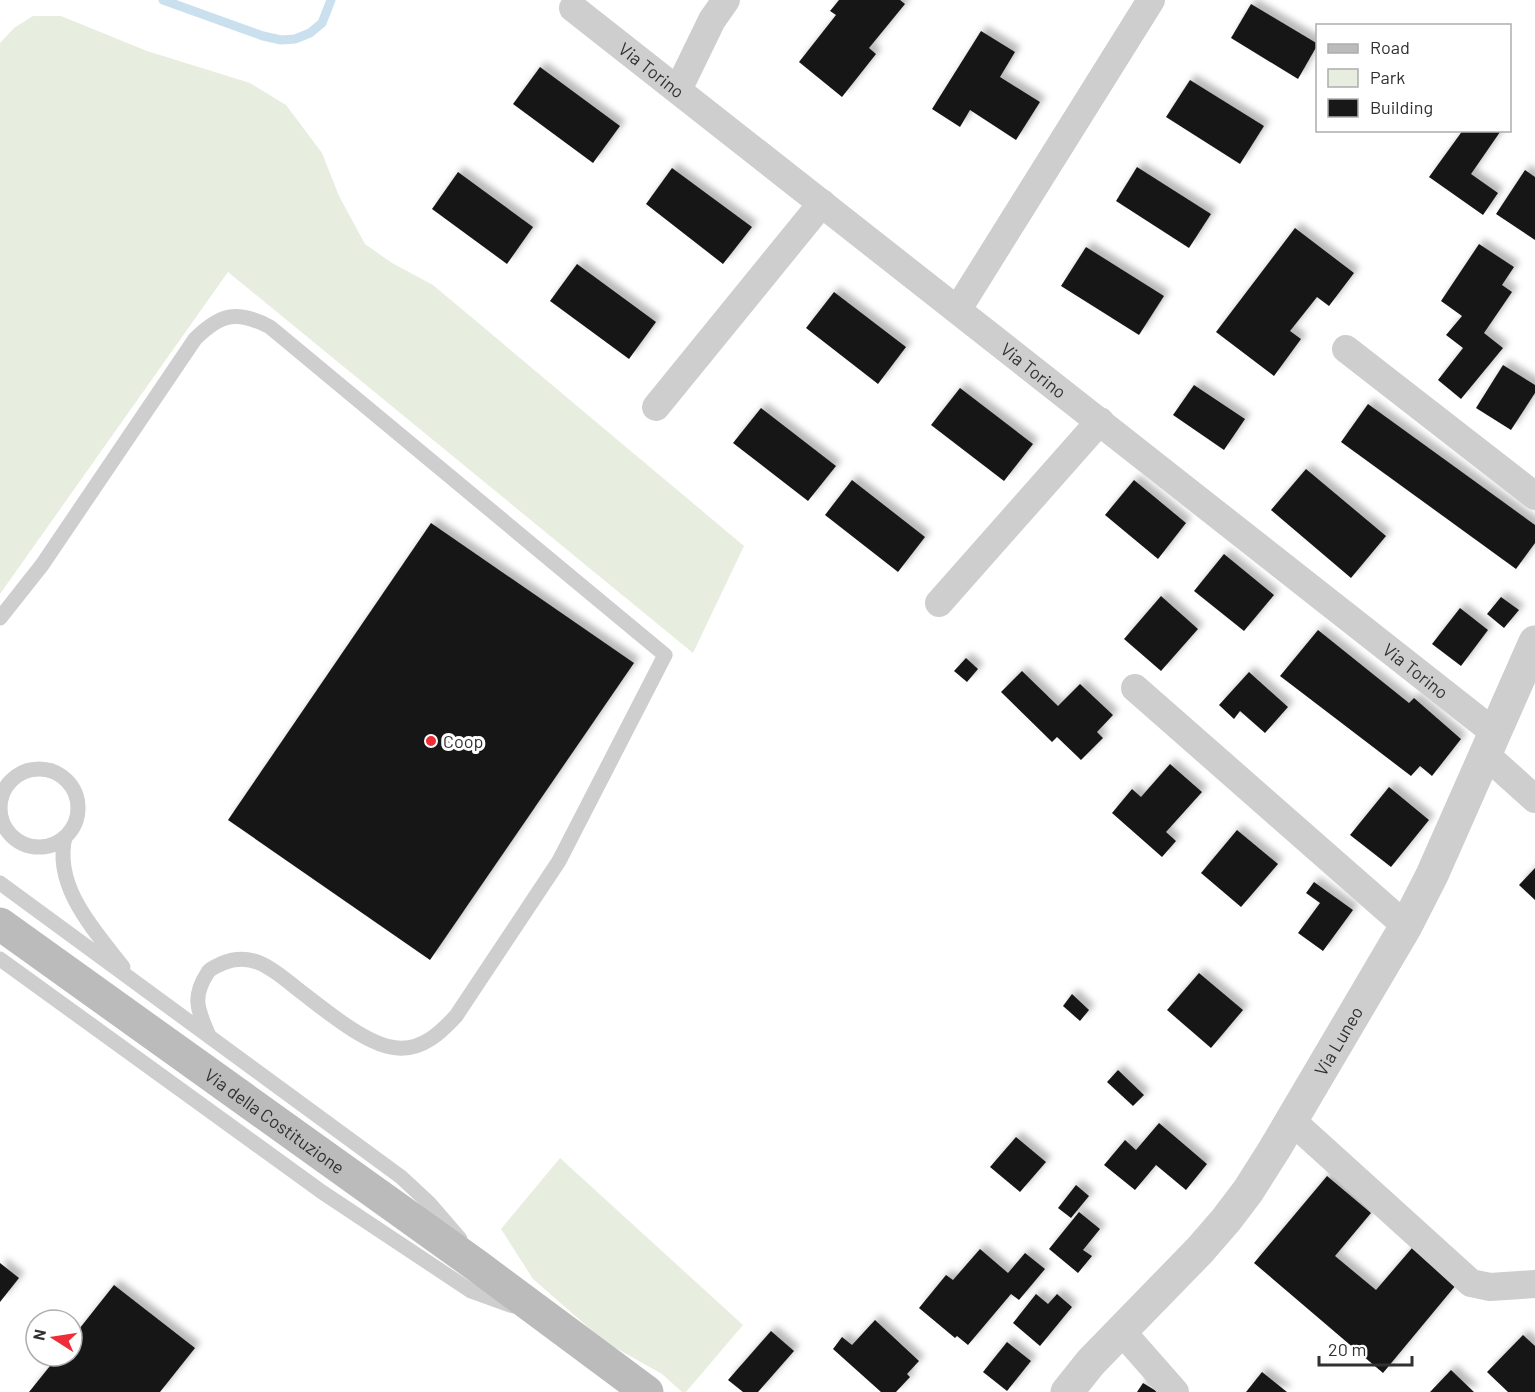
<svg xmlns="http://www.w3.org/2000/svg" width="1535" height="1392" font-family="Barlow,sans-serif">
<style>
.green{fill:#e7eedf}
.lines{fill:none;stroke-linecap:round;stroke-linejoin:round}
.stream{stroke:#cae0ef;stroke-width:9}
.building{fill:#181818;filter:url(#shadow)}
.service{stroke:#cecece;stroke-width:15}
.minor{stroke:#cecece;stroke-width:28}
.tertiary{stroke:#cecece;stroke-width:33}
.secondary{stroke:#bbb;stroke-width:33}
.poi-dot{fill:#ee2d38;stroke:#fff;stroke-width:2}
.labels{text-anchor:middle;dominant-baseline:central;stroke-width:6;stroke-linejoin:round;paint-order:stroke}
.street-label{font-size:18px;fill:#313131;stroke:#fff}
.poi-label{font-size:18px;fill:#313131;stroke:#fff;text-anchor:start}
</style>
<defs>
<filter id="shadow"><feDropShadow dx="5.5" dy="-5.5" stdDeviation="3" flood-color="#0004"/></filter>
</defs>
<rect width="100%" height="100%" fill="#fff"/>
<g class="green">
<polygon points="33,16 61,16 147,51 250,83 286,105 322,153 339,196 365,244 392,263 433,285 744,546 693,653 228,272 0,594 0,43 14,28"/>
<polygon points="560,1158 743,1325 686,1392 682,1392 662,1374 605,1342 533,1279 501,1229"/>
</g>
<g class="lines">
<polyline class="stream" points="163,0 263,36 281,40 295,39 310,33 322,23 331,0"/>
</g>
<g class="building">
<polygon points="839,0 900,0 905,4 869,48 876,54 842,97 799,62 836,15 830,11"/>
<polygon points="1251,4 1318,44 1298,79 1231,38"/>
<polygon points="981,31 1015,52 1000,77 1040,102 1016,140 970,110 960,127 932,109"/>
<polygon points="540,67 620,126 593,163 513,104"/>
<polygon points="1190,80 1264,126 1240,164 1166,117"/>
<polygon points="1463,130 1500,132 1471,174 1498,193 1483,215 1429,177"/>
<polygon points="1137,167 1211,214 1189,248 1116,201"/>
<polygon points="672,168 752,227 723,264 646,204"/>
<polygon points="1525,170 1535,177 1535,240 1496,214"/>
<polygon points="458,172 533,227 507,264 432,209"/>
<polygon points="1295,228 1354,273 1329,306 1317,297 1290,331 1301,339 1274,376 1216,332"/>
<polygon points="1479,244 1514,267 1502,285 1512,292 1484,333 1503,348 1461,399 1438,380 1463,348 1446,335 1462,316 1441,301"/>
<polygon points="1086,247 1164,296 1139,335 1061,286"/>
<polygon points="577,264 656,322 629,359 550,301"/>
<polygon points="834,292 906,347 878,384 806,328"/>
<polygon points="1503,365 1535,385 1535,393 1511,430 1476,408"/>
<polygon points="1194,385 1245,419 1224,450 1173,415"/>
<polygon points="960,388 1033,444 1004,481 931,425"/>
<polygon points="1368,404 1535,525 1535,543 1516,569 1341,442"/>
<polygon points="761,408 836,466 808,501 733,443"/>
<polygon points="1306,469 1386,536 1351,578 1271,510"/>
<polygon points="852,480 925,537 898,572 825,515"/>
<polygon points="1134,480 1186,523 1158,559 1105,515"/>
<polygon points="431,523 634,663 430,960 228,820"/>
<polygon points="1224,554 1274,595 1244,631 1194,591"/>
<polygon points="1161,596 1198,629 1161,671 1124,639"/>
<polygon points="1501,597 1519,610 1504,628 1487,614"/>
<polygon points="1460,608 1488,630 1461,666 1432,644"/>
<polygon points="1318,630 1409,703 1414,698 1461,739 1432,776 1420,766 1411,776 1280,676"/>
<polygon points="966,658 978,669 967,682 954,671"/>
<polygon points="1022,671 1058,706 1080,684 1113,715 1097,732 1103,738 1081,760 1057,737 1052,742 1001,692"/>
<polygon points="1249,672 1288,707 1265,733 1240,711 1234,719 1219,705"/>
<polygon points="1170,764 1202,792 1166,832 1176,841 1162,857 1112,813 1132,789 1141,797"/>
<polygon points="1389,787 1429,820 1391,867 1350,835"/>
<polygon points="1237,830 1278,864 1241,907 1201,873"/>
<polygon points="1535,868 1535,900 1519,885"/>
<polygon points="1314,882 1353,910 1323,951 1298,933 1320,903 1306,893"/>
<polygon points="1199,973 1243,1010 1211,1048 1167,1010"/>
<polygon points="1072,994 1089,1010 1080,1021 1063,1006"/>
<polygon points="1118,1070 1144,1095 1133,1106 1107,1082"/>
<polygon points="1159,1123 1207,1164 1186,1190 1156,1165 1135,1190 1104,1165 1125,1140 1136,1150"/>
<polygon points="1016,1137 1046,1162 1020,1192 990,1167"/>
<polygon points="1327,1176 1371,1213 1335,1256 1376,1290 1412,1248 1456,1285 1383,1373 1254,1263"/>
<polygon points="1076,1185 1089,1196 1071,1218 1058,1208"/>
<polygon points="1079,1212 1100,1229 1083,1250 1092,1256 1078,1273 1049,1249"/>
<polygon points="980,1249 1008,1273 1025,1253 1045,1269 1019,1300 1011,1294 968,1345 957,1336 955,1338 919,1308 946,1275 953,1280"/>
<polygon points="0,1263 19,1278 0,1302"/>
<polygon points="114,1285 195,1348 160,1392 29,1392 58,1356 72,1356 72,1338"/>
<polygon points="1036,1294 1048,1304 1057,1294 1072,1307 1040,1346 1013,1323"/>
<polygon points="875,1320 919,1361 907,1374 910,1377 896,1392 881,1392 833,1349 842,1337 852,1345"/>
<polygon points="771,1331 794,1351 758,1392 743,1392 728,1380"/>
<polygon points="1523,1335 1535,1346 1535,1392 1508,1392 1487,1372"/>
<polygon points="1007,1342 1031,1361 1007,1391 983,1372"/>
<polygon points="1451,1370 1474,1392 1430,1392"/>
<polygon points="1262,1372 1287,1392 1246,1392"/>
<polygon points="1143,1383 1158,1392 1137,1392"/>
</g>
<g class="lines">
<g class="service">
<path d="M0,618L42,565L195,339C221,313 238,310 270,327L665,655L559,861L456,1016C441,1032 423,1050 398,1048C368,1047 324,1009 300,991C277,973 255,950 223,963C217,966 212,967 208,972C191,998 198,1010 209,1036"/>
<circle cx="39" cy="808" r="39"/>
<path d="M65,837C53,887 95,931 123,967"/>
<polyline points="0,883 401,1177 429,1203 460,1239"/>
<polyline points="0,959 322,1192 471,1291 513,1306"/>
</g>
<g class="minor">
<path id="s1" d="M573,8L1495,733"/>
<polyline points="678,90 712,20 726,0"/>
<polyline points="958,309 1151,0"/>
<polyline points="1346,349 1535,496"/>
<polyline points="656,407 822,203"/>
<polyline points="939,603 1100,421"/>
<polyline points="1135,688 1406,926"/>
<polyline points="1486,755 1535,799"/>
<polyline points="1292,1121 1471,1283 1490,1287 1535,1284"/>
<polyline points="1123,1329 1131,1342 1175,1392"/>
</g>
<path class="tertiary" id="s2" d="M1067,1392L1091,1362L1200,1250L1226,1220L1248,1191L1274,1150L1406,926L1432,875L1535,642"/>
<path class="secondary" id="s3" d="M0,924L476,1265L647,1392"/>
</g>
<circle class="poi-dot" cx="431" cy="741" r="6"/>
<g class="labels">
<g class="street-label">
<text stroke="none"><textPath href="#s1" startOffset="100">Via Torino</textPath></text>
<text stroke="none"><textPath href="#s1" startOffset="586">Via Torino</textPath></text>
<text stroke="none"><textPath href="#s1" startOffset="1072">Via Torino</textPath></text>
<text stroke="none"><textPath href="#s2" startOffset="446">Via Luneo</textPath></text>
<text stroke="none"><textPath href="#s3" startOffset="338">Via della Costituzione</textPath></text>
</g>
<g class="poi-label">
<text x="443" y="741">Coop</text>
</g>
</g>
<rect x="1316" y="24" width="195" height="108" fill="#ffffff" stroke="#adadad" stroke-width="1.5"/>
<rect x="1328" y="44" width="30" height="9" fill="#bbbbbb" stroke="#adadad" stroke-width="1.5"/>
<text x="1370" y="54" font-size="18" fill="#313131">Road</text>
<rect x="1328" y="69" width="30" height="18" fill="#e7eedf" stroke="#adadad" stroke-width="1.5"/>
<text x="1370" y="84" font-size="18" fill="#313131">Park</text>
<rect x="1328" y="99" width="30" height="18" fill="#181818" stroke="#adadad" stroke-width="1.5"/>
<text x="1370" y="114" font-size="18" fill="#313131">Building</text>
<g transform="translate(54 1338) rotate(282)"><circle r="28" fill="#ffffff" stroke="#adadad" stroke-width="1.5"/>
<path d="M0-4.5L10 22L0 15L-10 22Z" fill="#ee2d38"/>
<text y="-9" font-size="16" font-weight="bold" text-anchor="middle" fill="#313131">N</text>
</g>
<path d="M1319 1356v9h93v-9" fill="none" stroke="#313131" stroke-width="3"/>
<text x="1328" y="1356" font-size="18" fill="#313131" stroke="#ffffff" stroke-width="4.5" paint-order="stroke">20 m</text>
</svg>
